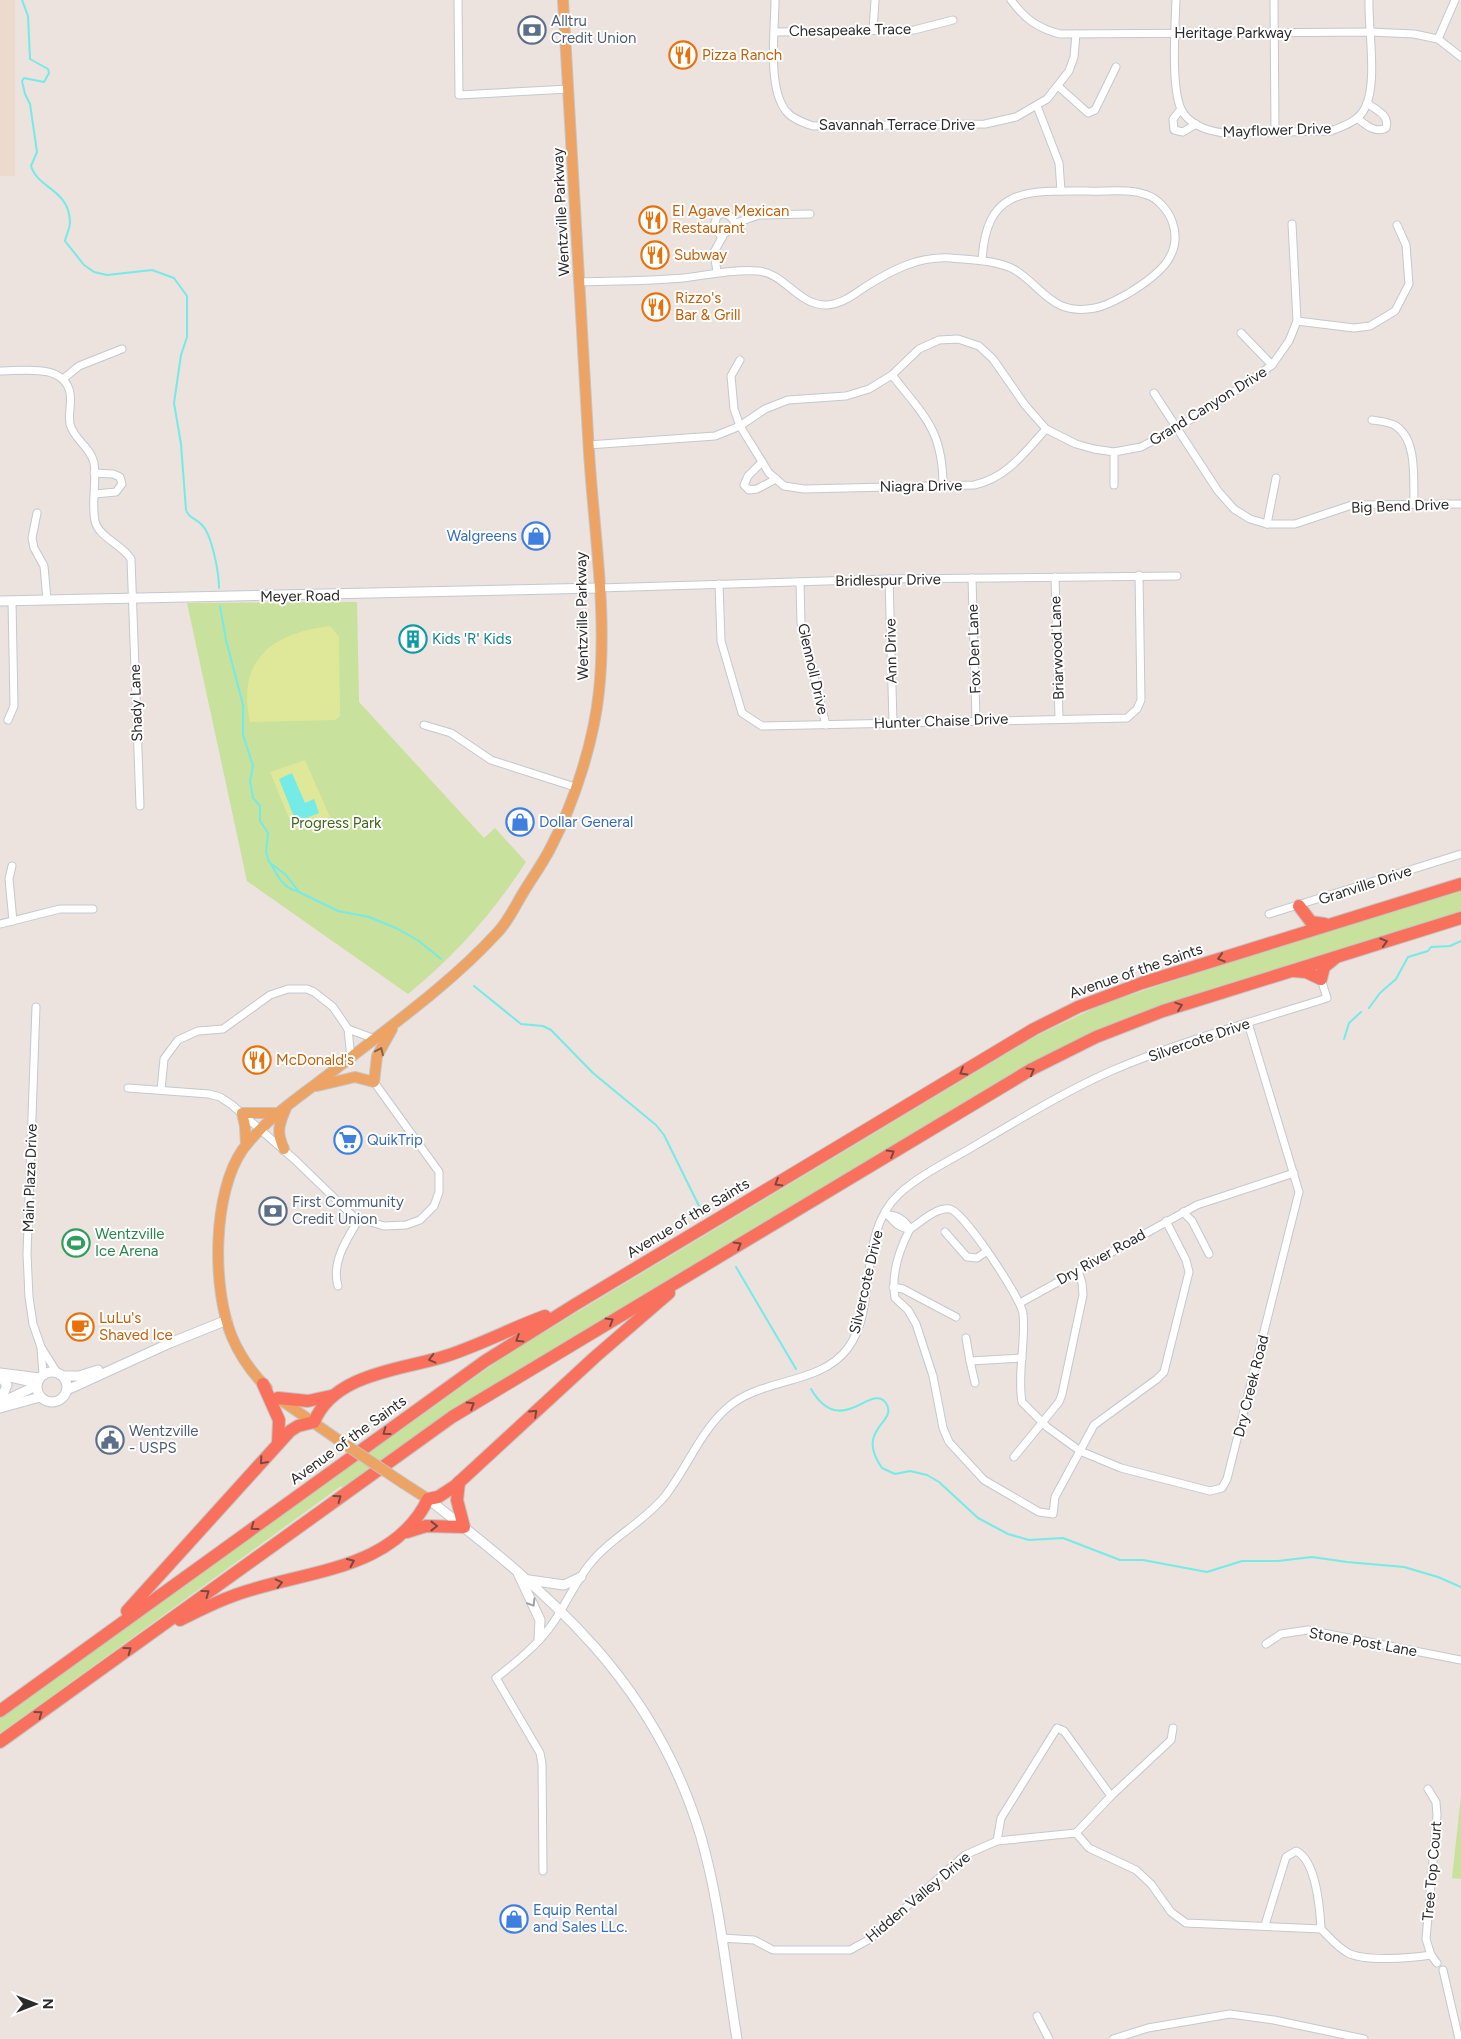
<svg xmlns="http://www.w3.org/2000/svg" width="1461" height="2039" font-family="Figtree,sans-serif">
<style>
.education{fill:#eddace}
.green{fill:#c8e19c}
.pitch{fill:#dee898}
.water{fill:#74ebe7}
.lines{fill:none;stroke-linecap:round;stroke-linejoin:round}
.stream{stroke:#74ebe7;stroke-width:2}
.minor-casing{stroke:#c2c9d1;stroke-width:9}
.tertiary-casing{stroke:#c2c9d1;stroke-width:11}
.secondary-casing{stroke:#c2c9d1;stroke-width:11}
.primary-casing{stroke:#c4c4c4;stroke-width:12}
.motorway-casing{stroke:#c4c4c4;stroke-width:14}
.minor{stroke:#fff;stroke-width:7}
.tertiary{stroke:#fff;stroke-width:9}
.secondary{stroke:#fff;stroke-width:9}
.primary{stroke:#eda363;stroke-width:10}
.motorway{stroke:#f9715c;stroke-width:12}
.primary-bridge-casing{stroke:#c4c4c4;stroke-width:12;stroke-linecap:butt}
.primary-bridge{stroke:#eda363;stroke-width:10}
.oneway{stroke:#7d473f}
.oneway2{stroke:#826144}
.oneway3{stroke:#a0a0a0}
.labels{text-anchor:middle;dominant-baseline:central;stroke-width:4;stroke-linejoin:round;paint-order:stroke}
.service-label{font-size:15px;fill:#4e5e75;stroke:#fff;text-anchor:start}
.street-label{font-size:15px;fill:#2b2b2b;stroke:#fff}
.food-label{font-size:15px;fill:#c56008;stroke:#fff;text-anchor:start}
.shop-label{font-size:15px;fill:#366cbe;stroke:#fff;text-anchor:start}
.culture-label{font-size:15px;fill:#0d838f;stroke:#fff;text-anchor:start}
.park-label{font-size:15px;fill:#42671d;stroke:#fff}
.leisure-label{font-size:15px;fill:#27864d;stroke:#fff;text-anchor:start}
</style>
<rect width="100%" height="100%" fill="#ece2de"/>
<rect class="education" x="0" y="0" width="15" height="176"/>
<g class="green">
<path d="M357,602L359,702L484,838L495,828L526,862C493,913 455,956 408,994L247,881L187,603Z"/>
<polygon points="1461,888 1461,913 1222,986 1088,1036 343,1489 341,1486 0,1734 0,1716 394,1431 397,1433 506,1355 1036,1036 1101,1005 1148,989"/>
<polygon points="1461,1796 1461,1879 1452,1878"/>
</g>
<g class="pitch">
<path d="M330,626L339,637L340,716L335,720L250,722C236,659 273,633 330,626Z"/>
<polygon points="305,760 330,817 294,830 270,772"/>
</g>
<polygon class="water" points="292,773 305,803 314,799 319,813 296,822 279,779"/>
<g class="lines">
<g class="stream">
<path d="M22,0L28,16L30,59L48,69L49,73L44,82L24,78L22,81L25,94L30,104L37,152L31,166C38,189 69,189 70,222C70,229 66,235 65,241L84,265L94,272L107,275L152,270L174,278L187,296V337L181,355L174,403L181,444L186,510C189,519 196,518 202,525C212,535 219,573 219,588"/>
<polyline points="220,606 226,640 243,705 243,735 253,766 250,781 253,798 260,806 260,821 268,833 266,852 269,862 286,875 299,892 338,911 369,917 396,928 419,941 441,959"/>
<path d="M271,864C277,875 283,888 297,891"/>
<polyline points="474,986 521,1024 543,1026 551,1030 593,1073 656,1125 664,1135 702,1212"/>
<polyline points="1369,1008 1380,993 1396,979 1408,957 1428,951 1431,947 1450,946 1461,941"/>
<polyline points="1344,1039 1349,1023 1361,1012"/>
<polyline points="736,1267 796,1369"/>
<path d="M811,1389C841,1440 871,1382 886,1403C899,1423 854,1428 882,1468L895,1474L910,1471L927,1475L939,1482L978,1518L1008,1534L1029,1540L1063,1538L1120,1560H1143L1207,1572L1242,1561H1278L1312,1557L1347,1562L1404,1567L1438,1577L1461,1587"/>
</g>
<g class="minor-casing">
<g id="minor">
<polyline points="458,0 459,95 569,89"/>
<path d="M775,0C775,29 767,88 786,111C792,119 804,123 813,126L985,124L1016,117L1047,99L1069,71L1074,57L1076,34"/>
<path d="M1011,0C1025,19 1037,28 1060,34L1370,32L1414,34L1438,39L1461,57"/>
<path d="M1176,0C1175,26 1171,87 1181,109C1189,125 1208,131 1224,133L1331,131C1344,126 1359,121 1365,108C1378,83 1368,29 1369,0"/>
<polyline points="1274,0 1275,132"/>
<polyline points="873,30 875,0"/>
<polyline points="775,32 914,30 953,20"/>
<polyline points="1438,39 1455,0"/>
<polyline points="1058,86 1088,113 1095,110 1116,67"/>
<polyline points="1037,106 1059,163 1061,191"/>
<polyline points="1181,109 1173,119 1174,130 1183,132 1196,124"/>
<path d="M1357,118C1365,124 1375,134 1386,128C1390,115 1376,110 1367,103"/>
<polyline points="722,238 714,226 717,216 724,213 731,217 736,224"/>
<polyline points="717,272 714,252 724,234 739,222 759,215 810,214"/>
<path d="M581,282C615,281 650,281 683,278C708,275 733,269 758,271C785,273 798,306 827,305C842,304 853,295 865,287C892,270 918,256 951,258C971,260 998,260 1015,270C1045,289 1052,316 1095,308C1107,306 1118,299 1129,293C1155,277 1185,256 1172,221C1168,210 1157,198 1147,195C1129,188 1105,192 1086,191C1026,191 986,187 982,261"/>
<polyline points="1297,321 1354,328 1370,326 1395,311 1409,284 1406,245 1397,225"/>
<polyline points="1241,333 1272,365"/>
<path d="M740,360L731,376L734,409L740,426L769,473L784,486L804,489L974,485C1007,478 1025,452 1046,429"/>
<path d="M0,371C22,371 64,363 70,393C72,403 68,414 70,424C74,440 90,446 94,463C97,481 91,502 95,521C99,538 122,544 131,559L140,806"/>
<path d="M892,375C924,416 943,430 943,486"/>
<polyline points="63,379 79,366 122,349"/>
<polyline points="1154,393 1218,491 1234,509 1250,519 1267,524 1295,524 1352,505 1461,504"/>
<path d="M1372,420C1379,421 1390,422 1396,426C1418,441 1413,480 1414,504"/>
<polyline points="588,445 715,436 740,426 765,409 788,400 846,396 869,389 892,375 919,349 939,340 958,339 979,346 993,359 1025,405 1046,429 1076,444 1094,449 1114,452 1141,447 1177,428 1246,384 1272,365 1289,341 1297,321 1292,224"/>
<polyline points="1114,452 1114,485"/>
<polyline points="762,462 748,476 744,485 749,490 757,489 776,479"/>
<polyline points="94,473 113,474 120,477 122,484 116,492 95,494"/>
<polyline points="37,513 32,538 34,548 44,566 47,600"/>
<polyline points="1267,524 1276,478"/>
<polyline points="1055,577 1059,718"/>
<polyline points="972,578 976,720"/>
<polyline points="889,579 893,723"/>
<polyline points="800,582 801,623 826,725"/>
<polyline points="719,584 721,641 742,713 762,726 1127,718 1137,709 1141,700 1139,575"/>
<polyline points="599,588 889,579 1177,576"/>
<polyline points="8,720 14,706 12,601"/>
<polyline points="424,725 451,733 491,760 575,787"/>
<polyline points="12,866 9,879 13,921"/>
<polyline points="1269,914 1461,854"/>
<polyline points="0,924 60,909 93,909"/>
<polyline points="36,1007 27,1254 29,1297 33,1324 41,1347 56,1371"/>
<polyline points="348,1029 375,1039"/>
<polyline points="128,1088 209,1094 220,1097 232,1105 294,1159 354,1217 384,1226 406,1225 420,1220 434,1206 439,1192 439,1172 374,1082"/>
<polyline points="161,1090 164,1059 178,1040 198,1031 223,1029 270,995 288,989 307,989 314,992 333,1007 348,1029 351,1058"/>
<polyline points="1183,1212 1192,1221 1209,1254"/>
<path d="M887,1214C894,1222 899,1228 910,1229C899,1250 891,1275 895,1298L908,1310L916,1324L933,1376L943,1428L949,1442L984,1480L1039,1512L1053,1514L1055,1497L1094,1425L1157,1379L1164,1372L1189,1272L1186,1260L1166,1221"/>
<path d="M888,1215C899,1215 905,1221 910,1229C921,1222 936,1207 950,1209C963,1211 1022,1299 1023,1314C1026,1343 1017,1373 1022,1402L1047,1427L1080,1451L1121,1468L1210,1491L1222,1488L1227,1479L1299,1192L1248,1023"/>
<polyline points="945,1232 967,1257 977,1258 987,1251"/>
<path d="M338,1286C331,1262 347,1239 359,1219"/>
<polyline points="893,1287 903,1289 956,1317"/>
<polyline points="1020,1303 1197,1205 1294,1173"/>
<polyline points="966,1338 970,1361 1022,1358"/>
<polyline points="41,1348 43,1374"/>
<polyline points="970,1361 975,1383"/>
<polyline points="0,1372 40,1377"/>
<polyline points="0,1376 37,1384"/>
<polyline points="1014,1457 1059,1402 1062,1394 1083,1295 1082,1283 1078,1270"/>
<polyline points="1266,1644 1281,1634 1308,1630 1461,1660"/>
<polyline points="1428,1789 1436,1802 1437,1815 1426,1939 1431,1955 1437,1963"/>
<polyline points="1111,1796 1171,1740 1173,1728"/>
<path d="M1076,1833L1089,1848L1136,1870L1151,1884L1171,1912L1186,1923L1321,1929C1329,1937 1337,1947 1348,1953C1366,1962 1410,1958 1431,1955"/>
<polyline points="997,1841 1001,1818 1057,1728 1064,1731 1111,1796 1076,1833"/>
<path d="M543,1871L542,1764L540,1753L496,1678C516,1662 538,1645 553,1623C566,1604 575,1583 589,1565C610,1538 643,1523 665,1496C687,1468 700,1432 727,1408C761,1377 820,1386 848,1348C879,1306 856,1234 899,1194C921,1174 951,1160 976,1145C1020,1119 1064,1092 1111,1071C1181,1041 1255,1021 1327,998L1321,979"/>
<path d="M1265,1925L1286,1857L1296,1851C1316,1860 1320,1909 1321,1929"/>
<polyline points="721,1938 754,1940 773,1950 850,1950 870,1939 965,1855 997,1841 1076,1833"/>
<polyline points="1443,1970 1459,2039"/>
<polyline points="1037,2016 1049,2039"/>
<polyline points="1113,2039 1148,2028 1230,2014 1274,2020 1364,2039"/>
</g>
</g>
<g class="tertiary-casing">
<polyline id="tertiary" points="0,601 599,588"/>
</g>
<g class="secondary-casing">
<g id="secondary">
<circle cx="52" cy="1387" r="15"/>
<polyline points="63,1376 79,1376 98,1370"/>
<polyline points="67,1390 170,1343 227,1320"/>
<polyline points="0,1402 7,1385 1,1377"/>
<polyline points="0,1403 36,1386"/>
<polyline points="0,1408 40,1397"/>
<path d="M428,1499C551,1595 655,1681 701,1837C720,1903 726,1972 737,2039"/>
<polyline points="518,1573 540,1620 539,1639"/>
<polyline points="529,1580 564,1585 581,1577"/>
</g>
</g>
<g class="primary-casing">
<g id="primary">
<polyline points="317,1086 355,1077 374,1082 377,1056 392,1029"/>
<polyline points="246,1145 245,1126 242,1113 279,1113"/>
<path d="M284,1149C276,1132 279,1124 286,1108"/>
<path d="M267,1388C253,1374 240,1356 232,1337C212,1289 212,1193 243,1149C268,1116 305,1093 337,1068C392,1025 450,984 497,933C508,922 515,906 523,893C532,878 543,863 551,847C574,803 594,741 599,691C608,607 592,520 588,435C581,290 572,145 563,0"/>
<polyline points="278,1398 337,1439"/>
<polyline points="403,1483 428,1499"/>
</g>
</g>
<g class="motorway-casing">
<g id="motorway">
<polyline points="1299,906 1311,922 1325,924"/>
<polyline points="1294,971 1306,972 1321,979 1324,967 1335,958"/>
<polyline points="263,1384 279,1420 278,1444"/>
<polyline points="278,1398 308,1401 331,1396"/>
<polyline points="407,1532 426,1526 464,1527 457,1500 459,1482"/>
<path d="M127,1611L290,1431L298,1426L314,1422C334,1373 402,1370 446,1356C480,1345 512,1328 545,1316"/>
<path d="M180,1620C204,1608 228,1596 254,1589C317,1570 396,1566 428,1499L438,1497L455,1486L595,1357L669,1293"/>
<polyline points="0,1711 485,1361 576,1304 1034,1029 1078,1007 1142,983 1461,884"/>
<polyline points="0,1742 452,1417 1032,1069 1096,1037 1163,1011 1461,918"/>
</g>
</g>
<use href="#minor" class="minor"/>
<use href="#tertiary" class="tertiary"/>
<use href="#secondary" class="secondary"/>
<use href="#primary" class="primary"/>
<use href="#motorway" class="motorway"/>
<g class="primary-bridge-casing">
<polyline id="primary-bridge" points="337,1439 403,1483"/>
</g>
<use href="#primary-bridge" class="primary-bridge"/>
</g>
<defs><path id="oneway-chevron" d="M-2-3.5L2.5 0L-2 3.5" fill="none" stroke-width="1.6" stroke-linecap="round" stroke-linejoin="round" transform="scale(1.25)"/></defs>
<g class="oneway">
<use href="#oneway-chevron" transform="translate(1384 942) rotate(-17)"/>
<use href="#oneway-chevron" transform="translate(1221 958) rotate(163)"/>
<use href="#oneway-chevron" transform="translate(1179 1006) rotate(-19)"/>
<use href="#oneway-chevron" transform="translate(1031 1071) rotate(-29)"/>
<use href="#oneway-chevron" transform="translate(963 1072) rotate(149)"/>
<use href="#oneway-chevron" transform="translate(891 1153) rotate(-31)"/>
<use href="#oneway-chevron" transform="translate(778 1183) rotate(149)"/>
<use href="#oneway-chevron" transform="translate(738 1245) rotate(-31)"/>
<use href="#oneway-chevron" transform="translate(610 1321) rotate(-31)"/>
<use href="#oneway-chevron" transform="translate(519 1339) rotate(148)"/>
<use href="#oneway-chevron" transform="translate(432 1359) rotate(165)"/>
<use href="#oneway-chevron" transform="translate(471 1405) rotate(-32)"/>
<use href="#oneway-chevron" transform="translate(534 1413) rotate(-43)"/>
<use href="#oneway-chevron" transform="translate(386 1432) rotate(144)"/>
<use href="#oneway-chevron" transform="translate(263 1461) rotate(131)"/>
<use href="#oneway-chevron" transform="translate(338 1498) rotate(-36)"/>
<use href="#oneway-chevron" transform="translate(434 1526)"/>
<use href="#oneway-chevron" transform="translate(254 1527) rotate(144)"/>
<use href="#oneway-chevron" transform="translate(351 1562) rotate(-24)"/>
<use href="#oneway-chevron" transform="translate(279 1583) rotate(-13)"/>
<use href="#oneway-chevron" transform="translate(206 1593) rotate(-36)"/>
<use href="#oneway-chevron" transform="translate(128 1650) rotate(-36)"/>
<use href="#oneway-chevron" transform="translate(39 1714) rotate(-36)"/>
</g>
<use class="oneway2" href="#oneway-chevron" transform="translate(380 1051) rotate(-65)"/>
<use class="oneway3" href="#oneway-chevron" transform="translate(532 1603) rotate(58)"/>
<defs>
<g id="bank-ring" transform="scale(1.4375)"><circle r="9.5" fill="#fff" stroke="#5c6f8a" stroke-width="1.5"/><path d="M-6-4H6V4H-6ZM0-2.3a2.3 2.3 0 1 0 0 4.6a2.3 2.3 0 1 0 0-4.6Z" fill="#5c6f8a"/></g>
<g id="restaurant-ring" transform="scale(1.4375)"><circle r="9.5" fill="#fff" stroke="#e8710a" stroke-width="1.5"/><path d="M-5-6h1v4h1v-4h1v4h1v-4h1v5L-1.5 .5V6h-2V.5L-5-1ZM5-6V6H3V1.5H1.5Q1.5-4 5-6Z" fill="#e8710a"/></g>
<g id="shop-ring" transform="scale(1.4375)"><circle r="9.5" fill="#fff" stroke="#3f7fe0" stroke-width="1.5"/><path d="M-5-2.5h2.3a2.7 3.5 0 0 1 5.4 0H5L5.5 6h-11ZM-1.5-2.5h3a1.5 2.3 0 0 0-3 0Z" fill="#3f7fe0"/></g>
<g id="building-ring" transform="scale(1.4375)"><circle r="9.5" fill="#fff" stroke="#0f9aa8" stroke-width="1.5"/><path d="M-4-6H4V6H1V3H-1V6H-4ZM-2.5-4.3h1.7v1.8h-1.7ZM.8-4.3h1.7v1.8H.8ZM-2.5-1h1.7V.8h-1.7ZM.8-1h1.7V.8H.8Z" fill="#0f9aa8"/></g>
<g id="supermarket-ring" transform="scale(1.4375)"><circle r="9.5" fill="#fff" stroke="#3f7fe0" stroke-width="1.5"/><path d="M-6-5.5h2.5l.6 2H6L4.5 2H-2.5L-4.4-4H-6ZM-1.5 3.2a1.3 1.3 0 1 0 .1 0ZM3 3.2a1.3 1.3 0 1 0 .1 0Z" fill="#3f7fe0"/></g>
<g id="stadium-ring" transform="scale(1.4375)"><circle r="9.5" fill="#fff" stroke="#2e9e5b" stroke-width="1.5"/><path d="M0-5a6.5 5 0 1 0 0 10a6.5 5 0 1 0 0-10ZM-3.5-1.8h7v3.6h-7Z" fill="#2e9e5b"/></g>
<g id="cafe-ring" transform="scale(1.4375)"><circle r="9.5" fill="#fff" stroke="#e8710a" stroke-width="1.5"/><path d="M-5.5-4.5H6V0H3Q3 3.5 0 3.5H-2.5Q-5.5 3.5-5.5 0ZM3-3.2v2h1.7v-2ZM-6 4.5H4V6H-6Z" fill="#e8710a"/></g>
<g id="civic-ring" transform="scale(1.4375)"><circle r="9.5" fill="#fff" stroke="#5c6f8a" stroke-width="1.5"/><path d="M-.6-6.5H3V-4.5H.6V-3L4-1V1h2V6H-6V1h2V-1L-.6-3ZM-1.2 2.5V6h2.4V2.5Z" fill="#5c6f8a"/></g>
</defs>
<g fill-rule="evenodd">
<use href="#bank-ring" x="532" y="30"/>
<use href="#restaurant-ring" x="683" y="55"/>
<use href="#restaurant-ring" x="653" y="220"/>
<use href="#restaurant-ring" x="655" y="255"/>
<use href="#restaurant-ring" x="656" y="307"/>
<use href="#shop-ring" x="536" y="536"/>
<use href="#building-ring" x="413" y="639"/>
<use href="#shop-ring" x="520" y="822"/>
<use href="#restaurant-ring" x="257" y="1060"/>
<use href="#supermarket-ring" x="348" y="1140"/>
<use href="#bank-ring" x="273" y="1211"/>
<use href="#stadium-ring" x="76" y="1243"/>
<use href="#cafe-ring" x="80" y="1327"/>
<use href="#civic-ring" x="110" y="1440"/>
<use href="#shop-ring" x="514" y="1919"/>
</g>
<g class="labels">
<g class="service-label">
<text x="551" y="21">Alltru<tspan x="551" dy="17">Credit Union</tspan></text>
<text x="292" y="1202">First Community<tspan x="292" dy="17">Credit Union</tspan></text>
<text x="129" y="1431">Wentzville<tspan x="129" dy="17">- USPS</tspan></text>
</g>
<g class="street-label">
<text transform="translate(850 30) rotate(-1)">Chesapeake Trace</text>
<text x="1233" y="33">Heritage Parkway</text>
<text x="897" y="125">Savannah Terrace Drive</text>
<text transform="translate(1277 130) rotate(-2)">Mayflower Drive</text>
<text transform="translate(561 212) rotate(-93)">Wentzville Parkway</text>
<text transform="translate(1208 406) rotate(-32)">Grand Canyon Drive</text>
<text transform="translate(921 486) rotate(-1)">Niagra Drive</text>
<text transform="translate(1400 506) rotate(-2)">Big Bend Drive</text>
<text transform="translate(888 580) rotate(-1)">Bridlespur Drive</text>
<text transform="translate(300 596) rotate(-1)">Meyer Road</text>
<text transform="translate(582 616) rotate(-91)">Wentzville Parkway</text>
<text transform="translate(1057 648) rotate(-92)">Briarwood Lane</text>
<text transform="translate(974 649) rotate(-92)">Fox Den Lane</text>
<text transform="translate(891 651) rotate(-91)">Ann Drive</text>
<text transform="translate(813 669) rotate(77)">Glennoll Drive</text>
<text transform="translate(136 703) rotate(-92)">Shady Lane</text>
<text transform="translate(941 721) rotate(-2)">Hunter Chaise Drive</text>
<text transform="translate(1365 885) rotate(-18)">Granville Drive</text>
<text transform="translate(1136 971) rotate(-19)">Avenue of the Saints</text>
<text transform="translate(1199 1040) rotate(-19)">Silvercote Drive</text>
<text transform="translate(30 1178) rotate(-88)">Main Plaza Drive</text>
<text transform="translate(688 1218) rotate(-31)">Avenue of the Saints</text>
<text transform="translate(1101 1257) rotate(-29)">Dry River Road</text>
<text transform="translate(866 1282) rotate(-77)">Silvercote Drive</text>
<text transform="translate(1251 1386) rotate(-76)">Dry Creek Road</text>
<text transform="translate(348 1440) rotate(-36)">Avenue of the Saints</text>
<text transform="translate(1363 1642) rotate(10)">Stone Post Lane</text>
<text transform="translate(1432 1871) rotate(-85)">Tree Top Court</text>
<text transform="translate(918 1897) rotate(-40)">Hidden Valley Drive</text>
</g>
<g class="food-label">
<text x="702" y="55">Pizza Ranch</text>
<text x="672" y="211">El Agave Mexican<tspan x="672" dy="17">Restaurant</tspan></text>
<text x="674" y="255">Subway</text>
<text x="675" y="298">Rizzo's<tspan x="675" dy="17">Bar &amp; Grill</tspan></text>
<text x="276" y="1060">McDonald's</text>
<text x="99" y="1318">LuLu's<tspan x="99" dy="17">Shaved Ice</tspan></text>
</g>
<g class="shop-label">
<text x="517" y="536" text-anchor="end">Walgreens</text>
<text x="539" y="822">Dollar General</text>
<text x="367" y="1140">QuikTrip</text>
<text x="533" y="1910">Equip Rental<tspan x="533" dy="17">and Sales LLc.</tspan></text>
</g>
<g class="culture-label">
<text x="432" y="639">Kids 'R' Kids</text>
</g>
<g class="park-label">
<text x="336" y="823">Progress Park</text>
</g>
<g class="leisure-label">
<text x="95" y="1234">Wentzville<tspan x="95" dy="17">Ice Arena</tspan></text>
</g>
</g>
<g transform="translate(35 2004) rotate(90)" stroke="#ffffff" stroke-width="4" paint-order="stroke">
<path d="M0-4L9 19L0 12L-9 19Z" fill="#2b2b2b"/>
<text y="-8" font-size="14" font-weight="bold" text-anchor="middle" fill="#2b2b2b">N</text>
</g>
</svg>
